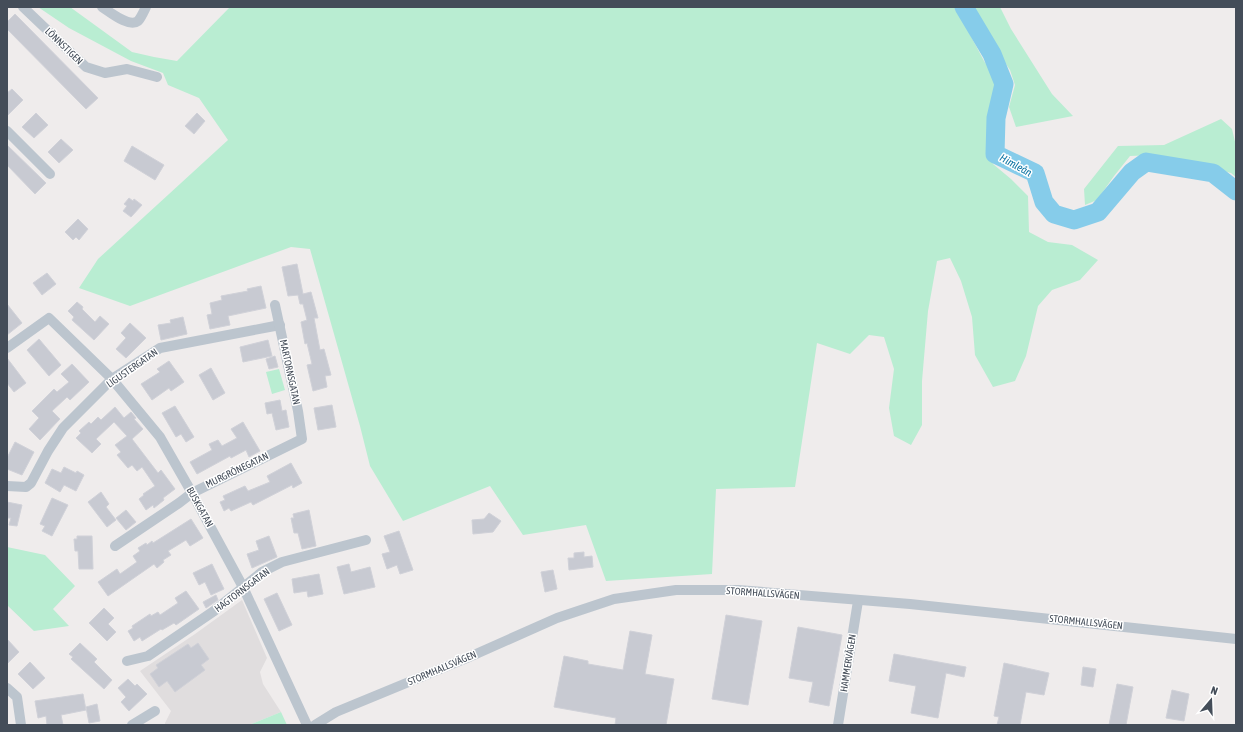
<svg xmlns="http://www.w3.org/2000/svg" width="1243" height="732" font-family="'Asap Condensed',sans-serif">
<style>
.education{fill:#e0ddde}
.green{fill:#b9edd2}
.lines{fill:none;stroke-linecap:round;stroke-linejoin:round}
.river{stroke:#86ccea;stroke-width:19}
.building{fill:#c8cad2;stroke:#d0d1d8}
.street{stroke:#bcc5ce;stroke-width:10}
.labels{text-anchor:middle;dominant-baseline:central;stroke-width:3;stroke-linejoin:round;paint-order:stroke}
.street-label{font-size:10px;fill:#444d59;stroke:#fff}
.water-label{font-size:11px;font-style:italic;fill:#0e75a3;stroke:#fff}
</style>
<rect width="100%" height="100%" fill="#efecec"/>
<polygon class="education" points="242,600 267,658 260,672 263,684 281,712 249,725 165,725 165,723 171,711 140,671 195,634"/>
<g class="green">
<polygon points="38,7 70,7 132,52 154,57 177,61 230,7 957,7 958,12 984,61 997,80 986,144 993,164 1011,179 1028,196 1029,232 1048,242 1072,245 1098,260 1080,280 1052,290 1038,306 1026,356 1015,381 993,387 975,355 972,317 961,281 950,258 937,261 928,311 922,381 922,425 911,445 894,436 889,408 894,369 884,337 869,335 850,354 817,343 795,487 716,489 712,574 606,581 586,525 523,535 490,486 403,521 370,466 360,426 310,249 291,247 130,306 79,288 98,259 228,140 199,98 168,85 163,73 131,61 69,28"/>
<polygon points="973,7 1000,7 1011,29 1052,94 1073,116 1016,127 1009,107 1015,85 1010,70 984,31"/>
<polygon points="1221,119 1232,129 1236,146 1236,177 1231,173 1185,161 1156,155 1130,156 1114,176 1097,200 1085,205 1084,189 1118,146 1164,145"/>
<polygon points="279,369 285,390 272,394 266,372"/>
<polygon points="7,547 45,555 75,586 53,609 69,626 34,631 7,605"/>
<polygon points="281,712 287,725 249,725"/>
</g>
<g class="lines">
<polyline class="river" points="964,7 992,54 1004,84 996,118 995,154 1035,173 1044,202 1054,214 1074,220 1098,212 1132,172 1146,162 1213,173 1236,191"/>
</g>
<g class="building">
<polygon points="15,14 98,98 86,109 7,29 7,22"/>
<polygon points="12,89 23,100 7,116 7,93"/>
<polygon points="36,113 48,125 34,138 22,127"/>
<polygon points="197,113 205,121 194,134 185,126"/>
<polygon points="61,139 73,150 59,163 48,152"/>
<polygon points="7,145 46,183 35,194 7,165"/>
<polygon points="132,146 164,165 155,180 124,161"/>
<polygon points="129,198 133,201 134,199 142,205 131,217 123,211 127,206 124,204"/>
<polygon points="78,219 88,229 79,240 76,237 73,240 65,232"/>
<polygon points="297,264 303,294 311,292 318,318 314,318 320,350 324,349 331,375 325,376 327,387 313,391 307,365 312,364 307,343 305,344 301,322 307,320 303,304 300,304 298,295 288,296 282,267"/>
<polygon points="47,273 56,284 42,295 33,283"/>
<polygon points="261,286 266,308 228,316 230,325 210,329 207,315 212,314 210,303 222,300 221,296 248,291 247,289"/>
<polygon points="77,302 83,307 82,309 95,322 100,316 109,324 94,340 72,320 74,317 68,311"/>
<polygon points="7,304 22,323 7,335"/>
<polygon points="183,317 187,334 161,340 158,325 171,323 170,320"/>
<polygon points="130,323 146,338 126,358 116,349 126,338 121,333"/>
<polygon points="39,339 61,365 49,376 27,350"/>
<polygon points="268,340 272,356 243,362 240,347"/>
<polygon points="275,356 278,367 269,369 266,359"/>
<polygon points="7,358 26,383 14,392 7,383"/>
<polygon points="169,361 184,382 171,391 169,388 152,400 141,384 160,372 157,369"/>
<polygon points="72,364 89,382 70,400 67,397 52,411 60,419 40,440 29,429 39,418 32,411 54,389 57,392 69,382 61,374"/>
<polygon points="211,368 225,393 213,400 199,375"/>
<polygon points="280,400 282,411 286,410 289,427 276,430 272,413 267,414 265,403"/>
<polygon points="332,405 336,427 318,430 314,408"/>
<polygon points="175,406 194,437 186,442 181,434 176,437 162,413"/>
<polygon points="115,407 124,418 131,412 136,418 134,419 143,429 132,439 158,473 161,470 175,489 163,498 164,500 154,508 153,505 146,510 139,499 144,495 143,494 155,486 142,467 137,471 132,465 128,468 117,455 121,452 115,445 127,436 114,422 96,439 101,444 92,453 76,438 81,433 79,431 89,422 91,424 98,417 101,420"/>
<polygon points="243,422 260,451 249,457 246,450 231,458 230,456 197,474 190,462 212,450 209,444 218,440 222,446 237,438 231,429"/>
<polygon points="15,442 34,452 22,475 7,469 7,458"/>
<polygon points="291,463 302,483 293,488 292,485 253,505 251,502 231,511 229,508 224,511 220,502 225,500 223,496 245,486 248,491 270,482 267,476"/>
<polygon points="64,467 76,473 77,471 84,475 76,491 64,485 60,492 45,483 52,469 61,473"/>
<polygon points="101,492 109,504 106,507 116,520 107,527 88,502"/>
<polygon points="52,498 68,505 52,536 42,531 45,526 40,524"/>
<polygon points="7,502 22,505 17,526 9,525 11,518 7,518"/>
<polygon points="126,510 136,522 126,530 116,518"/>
<polygon points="309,510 316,546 302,549 298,533 294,533 291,518 294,518 293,514"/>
<polygon points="489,513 501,521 493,532 473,534 472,520 484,519"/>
<polygon points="191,519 203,538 190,546 186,540 168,551 171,555 163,560 164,562 157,568 154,564 108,596 98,582 117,569 120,574 137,562 133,556 140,551 138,548 146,543 147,545 152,541 153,543"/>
<polygon points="399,531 413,570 400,574 397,565 387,569 382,554 390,552 384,536"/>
<polygon points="77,536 92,536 93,569 79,569 78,551 75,551 74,539 77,539"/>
<polygon points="269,536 277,557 252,568 247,554 259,550 256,541"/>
<polygon points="584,552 584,557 592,556 593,567 569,570 568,558 574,558 574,553"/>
<polygon points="212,564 224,589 211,595 205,582 199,585 193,573"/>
<polygon points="349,564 351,572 370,567 375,587 344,594 337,567"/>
<polygon points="553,570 557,589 545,592 541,572"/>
<polygon points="319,574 323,594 308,597 307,591 294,593 292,579"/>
<polygon points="186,591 199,609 176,625 174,623 162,630 161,629 142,641 140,637 134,641 128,631 133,628 132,626 150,614 151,616 158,612 160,615 178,603 175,598"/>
<polygon points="277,593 292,625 279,631 264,599"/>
<polygon points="216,595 218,600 206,608 203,602"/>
<polygon points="104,608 114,618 108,624 116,632 107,641 89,623"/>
<polygon points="726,615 762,621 748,705 712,699"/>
<polygon points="798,627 842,635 829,706 809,702 813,682 789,678"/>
<polygon points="630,631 652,635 645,674 674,679 666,725 615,725 616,718 554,707 564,656 588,661 588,664 623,670"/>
<polygon points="7,639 19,652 7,664"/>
<polygon points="80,643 97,659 94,662 112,680 104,689 71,659 73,657 69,654"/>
<polygon points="198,643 209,659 201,665 205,670 175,692 167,681 159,687 150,674 158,668 156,665 188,644 191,648"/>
<polygon points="894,654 966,667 964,677 946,673 938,718 911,713 916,686 889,681"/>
<polygon points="30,662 45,678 33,689 18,674"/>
<polygon points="1004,663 1049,673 1044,695 1026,692 1020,725 997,725 999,717 994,716"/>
<polygon points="1083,667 1096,669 1093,687 1081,685"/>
<polygon points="128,679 135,686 137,684 147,694 129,711 121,702 126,697 118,688"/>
<polygon points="1117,684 1133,687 1126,725 1109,725"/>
<polygon points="1172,690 1189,694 1184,721 1166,718"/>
<polygon points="83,694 86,710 61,715 63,725 47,725 46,716 38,718 35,701"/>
<polygon points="97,704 100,721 89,723 86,707"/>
</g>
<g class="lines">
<g class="street">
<polyline points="23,7 86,67 105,73 127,69 157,77"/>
<path d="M102,7C110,12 129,28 138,21C141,18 144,11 146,7"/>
<polyline points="7,131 50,174"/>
<polyline points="7,348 49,318 112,379 160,437 192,493 243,587 307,725"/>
<polyline points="7,486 26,487 31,483 48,451 63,428 112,379 160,348 280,325"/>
<polyline points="115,546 179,503 192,493 302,439 298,411 275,305"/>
<polyline points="127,661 148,656 214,611 262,572 282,562 366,540"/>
<polyline points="7,688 17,697 21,725"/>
<polyline points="132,725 155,711"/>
<polyline points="315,725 336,712 467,658 557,618 614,599 676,590 738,590 910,604 1236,639"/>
<polyline points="838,725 858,601"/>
</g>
</g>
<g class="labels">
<g class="street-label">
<text transform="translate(64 46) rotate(44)">LÖNNSTIGEN</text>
<text transform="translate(132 368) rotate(-35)">LIGUSTERGATAN</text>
<text transform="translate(290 372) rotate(78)">MARTORNSGATAN</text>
<text transform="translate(237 470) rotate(-26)">MURGRÖNEGATAN</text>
<text transform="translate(200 507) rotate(61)">BUSKGATAN</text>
<text transform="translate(242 590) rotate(-37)">HAGTORNSGATAN</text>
<text transform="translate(763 593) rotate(4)">STORMHALLSVÄGEN</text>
<text transform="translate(1086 622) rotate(6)">STORMHALLSVÄGEN</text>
<text transform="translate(848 663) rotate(-81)">HAMMERVÄGEN</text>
<text transform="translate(442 668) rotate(-23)">STORMHALLSVÄGEN</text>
</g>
<g class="water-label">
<text transform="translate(1016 165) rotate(29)">Himleån</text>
</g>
</g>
<rect width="1243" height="732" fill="none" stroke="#444d59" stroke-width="16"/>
<g transform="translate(1211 700) rotate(19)" stroke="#ffffff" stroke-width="3" paint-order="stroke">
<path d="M0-3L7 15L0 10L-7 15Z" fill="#444d59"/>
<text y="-6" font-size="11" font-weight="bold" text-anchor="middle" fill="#444d59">N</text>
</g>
</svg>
